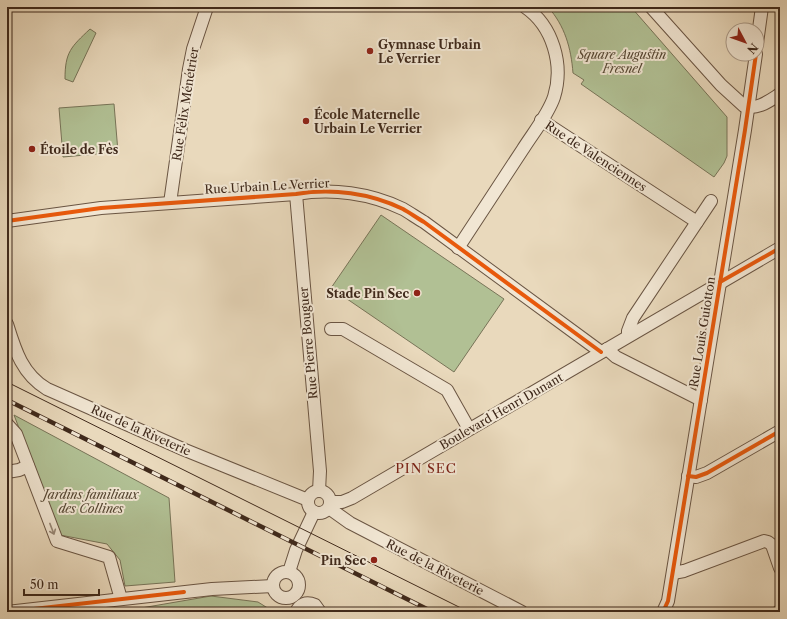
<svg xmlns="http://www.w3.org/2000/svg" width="787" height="619" font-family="'Libre Caslon Text',serif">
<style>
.green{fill:#b1c094;stroke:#787458}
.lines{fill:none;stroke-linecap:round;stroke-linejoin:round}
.minor-casing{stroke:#6a5543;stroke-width:14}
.minor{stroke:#f1e6d3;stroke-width:12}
.tram{stroke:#3f291b;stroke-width:1}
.rail-casing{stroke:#3f291b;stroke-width:4.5}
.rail{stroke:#f1e6d3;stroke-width:3;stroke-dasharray:9;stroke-linecap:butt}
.cycleway-casing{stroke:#f1e6d3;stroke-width:6}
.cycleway{stroke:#e8590c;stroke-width:4}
.oneway{stroke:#988877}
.poi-dot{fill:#8f2418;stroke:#f1e6d3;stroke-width:1.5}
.labels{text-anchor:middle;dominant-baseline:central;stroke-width:4;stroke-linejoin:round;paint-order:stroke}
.poi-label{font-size:12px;font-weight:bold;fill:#3f291b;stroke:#f1e6d3;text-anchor:start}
.park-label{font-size:12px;font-style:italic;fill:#564733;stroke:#f1e6d3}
.street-label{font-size:12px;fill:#3f291b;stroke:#f1e6d3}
.neighbourhood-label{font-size:13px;letter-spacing:1px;fill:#7a1f14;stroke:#f1e6d3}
</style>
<rect width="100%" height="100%" fill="#e9d9bc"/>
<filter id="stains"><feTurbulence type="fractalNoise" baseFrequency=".005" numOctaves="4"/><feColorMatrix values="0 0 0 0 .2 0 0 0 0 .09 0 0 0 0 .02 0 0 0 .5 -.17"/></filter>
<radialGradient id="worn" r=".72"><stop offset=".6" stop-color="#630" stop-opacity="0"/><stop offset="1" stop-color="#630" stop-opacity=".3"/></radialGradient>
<g class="green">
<path d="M548,7H585L586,8L588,7H631L727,117V156L724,163L714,177L581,84L584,80L573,73C571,48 565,26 548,7Z"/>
<path d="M90,29L96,33L73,82L65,79C65,52 71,47 90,29Z"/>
<polygon points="114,104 118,152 63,157 59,108"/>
<polygon points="381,215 504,299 454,372 331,288"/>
<polygon points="14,415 169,498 175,582 125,586 120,560 107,544 60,535"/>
<polygon points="211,596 258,602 274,612 118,612"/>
</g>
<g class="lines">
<g class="minor-casing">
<g id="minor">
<path d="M651,7L721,85L744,106C758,110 769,101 780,94"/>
<polyline points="757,43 762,7"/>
<polyline points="541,120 697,222"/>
<polyline points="296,194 320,471 319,491"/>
<polyline points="170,203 189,69 193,49 207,7"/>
<path d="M7,221L101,208L296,194C332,188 370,193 403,209C410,213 417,218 424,222L601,352"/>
<path d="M458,248C480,215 501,182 523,149C533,133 548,115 554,97C564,65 553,26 525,7"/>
<path d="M7,324C15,350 22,374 47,389L185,450L308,500"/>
<polyline points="331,329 343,329 447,390 469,429"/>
<polyline points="628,336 628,331 633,318 711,201"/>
<polyline points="607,349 616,357 701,400"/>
<polyline points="7,424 16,434 57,541 109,557 121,599"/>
<polyline points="7,472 19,470 28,466"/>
<polyline points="688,476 696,477 707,473 780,431"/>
<circle cx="319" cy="502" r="11"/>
<polyline points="330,502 342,502 352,498 780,248"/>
<polyline points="329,508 350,523 522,612"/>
<polyline points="289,572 296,550 314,512"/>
<circle cx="286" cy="585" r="13"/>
<polyline points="673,573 684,571 764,541 768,542 772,545 780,568"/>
<polyline points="7,612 212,589 273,586"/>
<path d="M296,612C300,604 306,601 315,605L320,612"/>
<polyline points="663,612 668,601 745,130 756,54"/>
<polyline points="778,612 780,611"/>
</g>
</g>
<use href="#minor" class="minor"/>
<polyline class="tram" points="7,382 469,612"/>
<g class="rail-casing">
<polyline id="rail" points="7,400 433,612"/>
</g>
<use href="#rail" class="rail"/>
<g class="cycleway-casing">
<g id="cycleway">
<path d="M7,221L101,208L296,194C332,188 370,193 403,209C410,213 417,218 424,222L601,352"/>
<polyline points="720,282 780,248"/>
<polyline points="688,476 696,477 707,473 780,431"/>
<polyline points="7,612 184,592"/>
<polyline points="663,612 668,601 745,130 756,54"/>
</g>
</g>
<use href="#cycleway" class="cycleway"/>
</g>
<defs><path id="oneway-shaft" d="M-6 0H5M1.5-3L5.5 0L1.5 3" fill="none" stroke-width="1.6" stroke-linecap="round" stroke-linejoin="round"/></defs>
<use class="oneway" href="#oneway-shaft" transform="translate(52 529) rotate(69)"/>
<g class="poi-dot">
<circle cx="370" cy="51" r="4"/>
<circle cx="306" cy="121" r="4"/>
<circle cx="32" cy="149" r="4"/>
<circle cx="417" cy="293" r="4"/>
<circle cx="374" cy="560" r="4"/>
</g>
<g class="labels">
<g class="poi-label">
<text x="378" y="44">Gymnase Urbain<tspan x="378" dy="14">Le Verrier</tspan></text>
<text x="314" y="114">École Maternelle<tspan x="314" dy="14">Urbain Le Verrier</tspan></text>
<text x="40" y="149">Étoile de Fès</text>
<text x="409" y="293" text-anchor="end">Stade Pin Sec</text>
<text x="366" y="560" text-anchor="end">Pin Sec</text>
</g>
<g class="park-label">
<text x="622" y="54">Square Augustin<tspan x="622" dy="14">Fresnel</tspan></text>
<text x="91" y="494">Jardins familiaux<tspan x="91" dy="14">des Collines</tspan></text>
</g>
<g class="street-label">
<text transform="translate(185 104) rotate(-81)">Rue Félix Ménétrier</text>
<text transform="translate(596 156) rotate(33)">Rue de Valenciennes</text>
<text transform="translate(267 186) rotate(-3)">Rue Urbain Le Verrier</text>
<text transform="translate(702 332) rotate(-81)">Rue Louis Guiotton</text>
<text transform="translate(308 343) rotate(-95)">Rue Pierre Bouguer</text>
<text transform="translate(501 411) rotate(-30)">Boulevard Henri Dunant</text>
<text transform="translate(141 430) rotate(24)">Rue de la Riveterie</text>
<text transform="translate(435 567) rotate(27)">Rue de la Riveterie</text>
</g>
<g class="neighbourhood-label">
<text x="426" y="468">PIN SEC</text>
</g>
</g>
<rect width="787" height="619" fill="none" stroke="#e9d9bc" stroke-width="24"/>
<rect x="8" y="8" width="771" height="603" fill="none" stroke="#3f291b" stroke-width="2"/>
<rect x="12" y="12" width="763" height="595" fill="none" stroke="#3f291b"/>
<g transform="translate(745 42) rotate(131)"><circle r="19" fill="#f1e6d3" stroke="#aa9a89"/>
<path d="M0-3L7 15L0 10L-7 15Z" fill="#8f2418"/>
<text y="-6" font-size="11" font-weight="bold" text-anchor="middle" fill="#3f291b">N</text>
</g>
<path d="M24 589v6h75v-6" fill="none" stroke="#3f291b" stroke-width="2"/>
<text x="30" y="589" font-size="12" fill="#3f291b" stroke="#f1e6d3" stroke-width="3" paint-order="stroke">50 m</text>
<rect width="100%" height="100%" filter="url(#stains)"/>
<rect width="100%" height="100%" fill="url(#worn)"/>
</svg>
